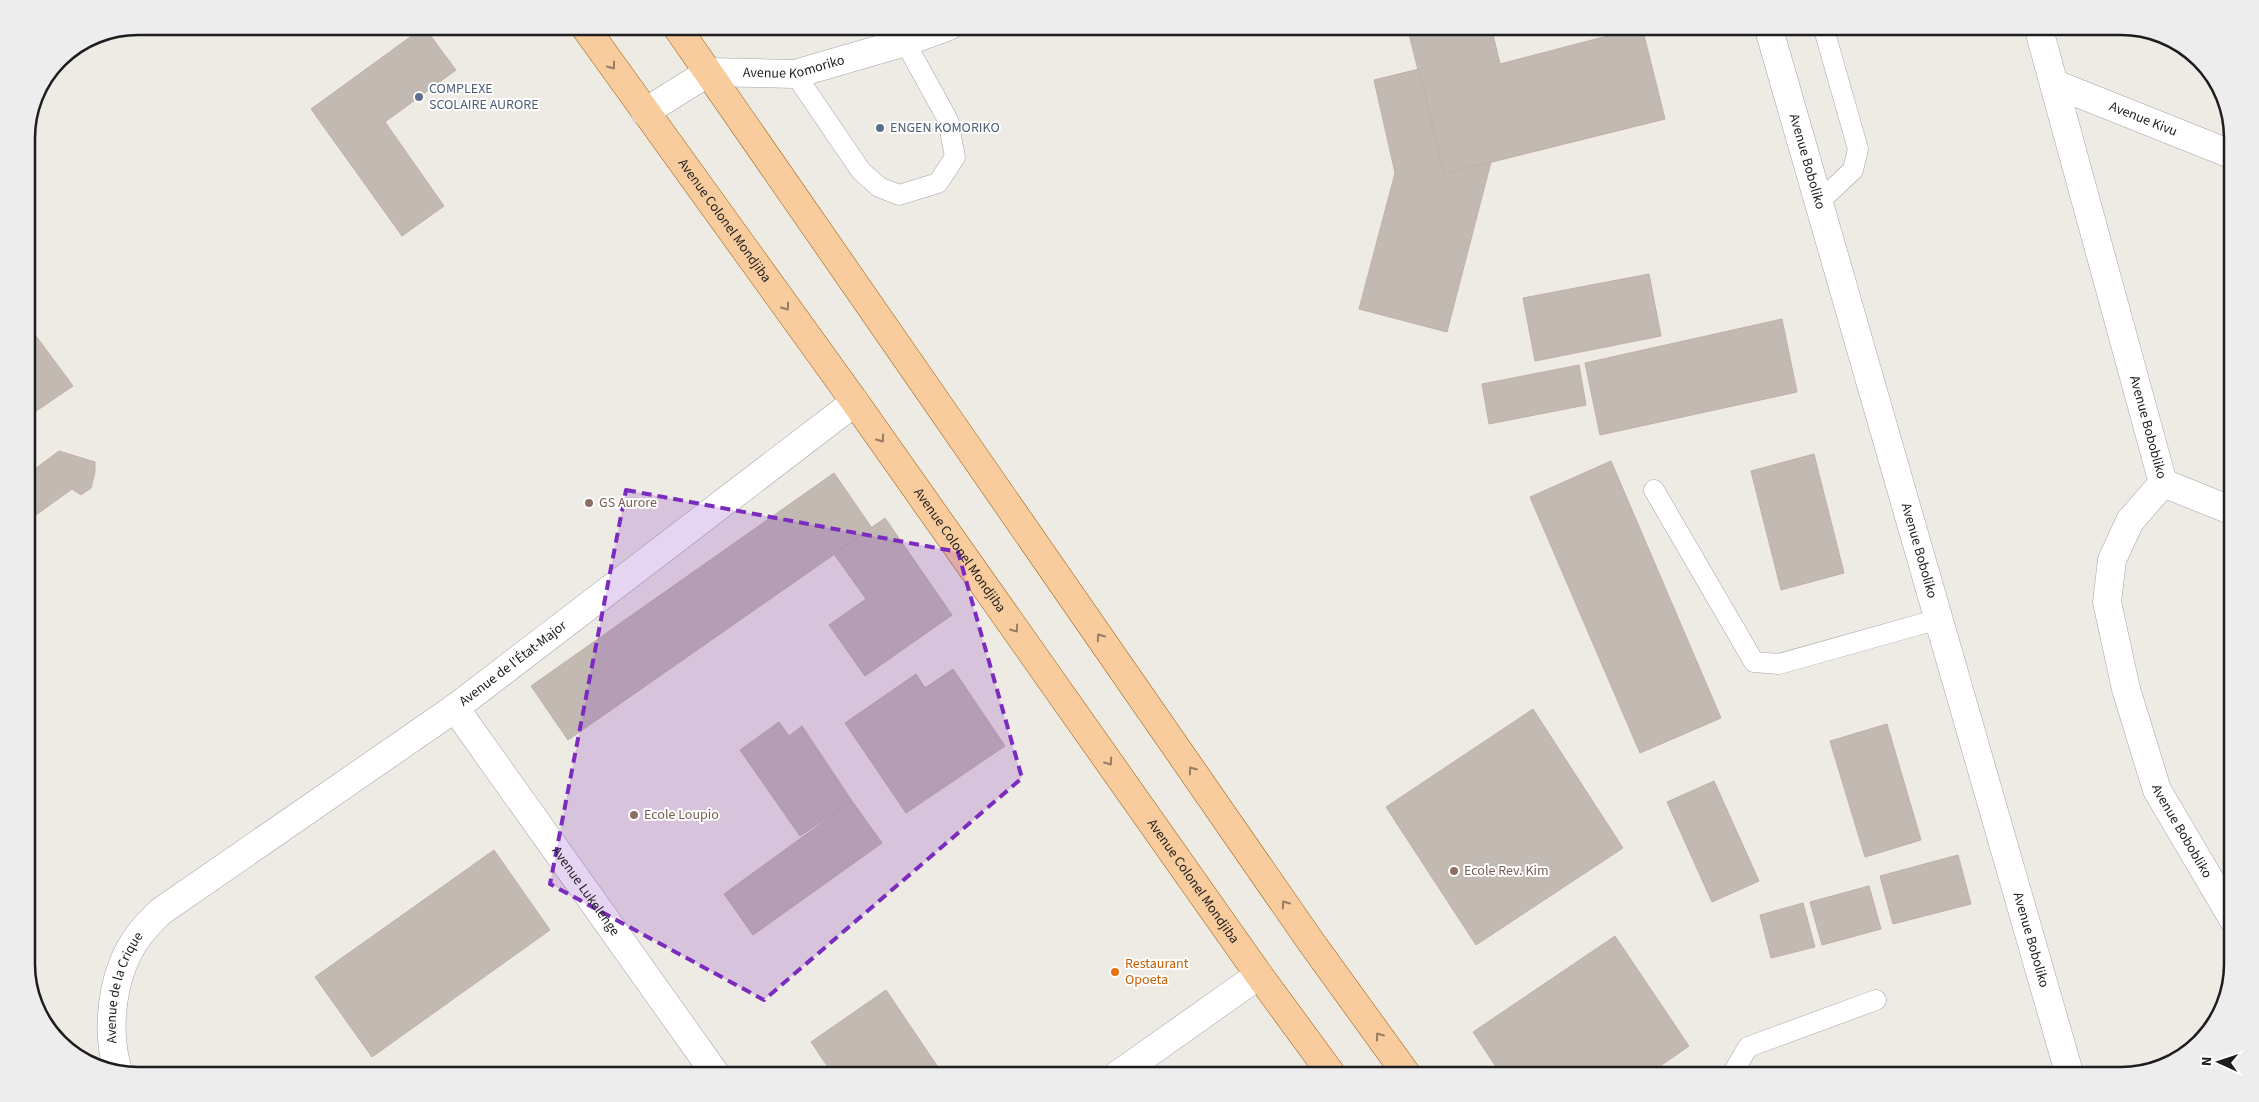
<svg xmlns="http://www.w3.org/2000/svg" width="2259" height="1102" font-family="'Source Sans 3',sans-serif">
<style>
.building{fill:#c3b9b3;stroke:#c0b0a6}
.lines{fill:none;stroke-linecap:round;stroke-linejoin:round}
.service-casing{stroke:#a4a4a4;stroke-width:21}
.minor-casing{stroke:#a4a4a4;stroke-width:29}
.tertiary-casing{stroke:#a4a4a4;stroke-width:29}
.primary-casing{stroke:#935a04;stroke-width:29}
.service{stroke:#fff;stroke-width:20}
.minor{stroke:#fff;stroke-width:28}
.tertiary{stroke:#fff;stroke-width:28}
.primary{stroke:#f9cc9e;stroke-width:28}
.oneway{stroke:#967d64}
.marked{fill:#7b2cbf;fill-opacity:0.2;stroke:#7b2cbf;stroke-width:4;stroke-dasharray:10 6;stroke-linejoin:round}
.service-dot{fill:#5c6f8a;stroke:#fff;stroke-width:2}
.education-dot{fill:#8d6e63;stroke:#fff;stroke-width:2}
.food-dot{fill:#e8710a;stroke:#fff;stroke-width:2}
.labels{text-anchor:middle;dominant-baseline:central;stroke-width:4;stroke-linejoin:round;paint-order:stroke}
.street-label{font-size:14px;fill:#1d1d1d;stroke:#fff}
.service-label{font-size:14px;fill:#4e5e75;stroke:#fff;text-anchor:start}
.education-label{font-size:14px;fill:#785e54;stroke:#fff;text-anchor:start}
.food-label{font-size:14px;fill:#c56008;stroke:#fff;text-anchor:start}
.rim{fill:none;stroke:#1d1d1d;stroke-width:2.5}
</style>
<rect width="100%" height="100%" fill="#eeeae4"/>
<g class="building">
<polygon points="1407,26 1491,26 1500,64 1642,27 1665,119 1444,174"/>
<polygon points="424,27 456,70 385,122 444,206 402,236 311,109"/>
<polygon points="1419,69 1444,174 1491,162 1447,332 1359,309 1395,173 1374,80"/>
<polygon points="1649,274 1661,336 1535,361 1523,298"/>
<polygon points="1782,319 1797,392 1600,435 1585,363"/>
<polygon points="36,336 73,386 26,418 26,343"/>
<polygon points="1579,365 1586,405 1489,424 1482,384"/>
<polygon points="59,451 95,462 95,472 91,488 81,495 72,489 29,520 26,516 26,455 36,468"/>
<polygon points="1814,454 1844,573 1781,590 1751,471"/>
<polygon points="1611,461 1721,718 1640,753 1530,497"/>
<polygon points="834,473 872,528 568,740 531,686"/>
<polygon points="885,518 952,615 865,676 829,625 866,599 834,554"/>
<polygon points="953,669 1005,746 906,813 845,723 916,674 925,688"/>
<polygon points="1533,709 1623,848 1476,945 1386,807"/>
<polygon points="779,722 789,736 802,726 852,801 800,836 740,750"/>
<polygon points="1887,724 1921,840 1865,857 1830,741"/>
<polygon points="1714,781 1759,881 1712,902 1667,802"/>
<polygon points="852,801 882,843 753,935 724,894"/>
<polygon points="494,850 550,930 372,1057 315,977"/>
<polygon points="1958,855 1971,904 1893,924 1880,876"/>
<polygon points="1869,886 1881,929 1822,945 1810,902"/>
<polygon points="1803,903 1815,947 1771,958 1760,915"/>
<polygon points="1615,936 1689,1046 1646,1076 1502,1076 1473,1032"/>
<polygon points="886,990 944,1076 834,1076 811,1042"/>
</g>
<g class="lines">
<g class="service-casing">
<g id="service">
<polyline points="795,74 861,171 879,187 899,195 938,183 955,157 948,120 905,42"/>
<polyline points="1819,202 1853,170 1858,149 1823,26"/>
<polyline points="1654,490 1754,662 1779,664 1939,619"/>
<polyline points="1731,1076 1748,1047 1876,1000"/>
</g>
</g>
<g class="minor-casing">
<g id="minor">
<path id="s1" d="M1768,26L2070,1076"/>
<path id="s2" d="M2038,26L2163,483L2130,521L2112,560L2107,602L2126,689L2157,790L2233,919"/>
<path id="s3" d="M2055,84L2233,155"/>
<polyline points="2163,483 2233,511"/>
<path id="s4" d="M455,708L717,1076"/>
<path id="s5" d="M118,1071C105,1029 112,971 139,935C145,927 153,919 160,912L455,708L855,402"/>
<polyline points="1116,1076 1259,975"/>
</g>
</g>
<g class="tertiary-casing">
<g id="tertiary">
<path id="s6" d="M645,112L709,72L795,74L905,42L949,26"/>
</g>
</g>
<g class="primary-casing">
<g id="primary">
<path id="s7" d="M584,26L855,402L1259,975L1333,1076"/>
<polyline points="676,26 1311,942 1408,1076"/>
</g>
</g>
<use href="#service" class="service"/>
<use href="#minor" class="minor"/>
<use href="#tertiary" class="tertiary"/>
<use href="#primary" class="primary"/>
</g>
<defs><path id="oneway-chevron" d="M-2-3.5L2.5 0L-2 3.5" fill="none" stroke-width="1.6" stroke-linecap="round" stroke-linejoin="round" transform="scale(1.25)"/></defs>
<g class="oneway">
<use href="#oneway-chevron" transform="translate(612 66) rotate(54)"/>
<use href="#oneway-chevron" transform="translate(786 307) rotate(54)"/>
<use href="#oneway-chevron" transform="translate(881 439) rotate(55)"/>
<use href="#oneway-chevron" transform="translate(1015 629) rotate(55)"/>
<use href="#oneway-chevron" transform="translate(1100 637) rotate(-125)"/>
<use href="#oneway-chevron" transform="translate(1109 762) rotate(55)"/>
<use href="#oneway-chevron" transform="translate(1192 770) rotate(-125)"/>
<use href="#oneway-chevron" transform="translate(1285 904) rotate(-125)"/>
<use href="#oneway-chevron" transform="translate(1379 1036) rotate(-126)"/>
</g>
<path class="marked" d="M626,490L958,552L1022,778L764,1000L550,884Z"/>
<g class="service-dot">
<circle cx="419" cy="97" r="5"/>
<circle cx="880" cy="128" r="5"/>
</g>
<g class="education-dot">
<circle cx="589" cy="503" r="5"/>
<circle cx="634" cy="815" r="5"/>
<circle cx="1454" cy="871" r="5"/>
</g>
<circle class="food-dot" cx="1115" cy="972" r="5"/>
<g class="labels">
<g class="street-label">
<text stroke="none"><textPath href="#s6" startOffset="161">Avenue Komoriko</textPath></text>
<text stroke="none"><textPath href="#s3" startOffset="95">Avenue Kivu</textPath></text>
<text stroke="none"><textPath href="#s1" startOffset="141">Avenue Boboliko</textPath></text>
<text stroke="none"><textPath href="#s7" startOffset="240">Avenue Colonel Mondjiba</textPath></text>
<text stroke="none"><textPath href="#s2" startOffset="416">Avenue Bobobliko</textPath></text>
<text stroke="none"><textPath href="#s7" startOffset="645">Avenue Colonel Mondjiba</textPath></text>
<text stroke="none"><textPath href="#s1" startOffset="546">Avenue Boboliko</textPath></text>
<text stroke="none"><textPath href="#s5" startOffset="605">Avenue de l'État-Major</textPath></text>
<text stroke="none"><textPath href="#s2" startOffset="852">Avenue Bobobliko</textPath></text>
<text stroke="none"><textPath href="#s7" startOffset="1050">Avenue Colonel Mondjiba</textPath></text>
<text stroke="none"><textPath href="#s4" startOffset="225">Avenue Lukelenge</textPath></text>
<text stroke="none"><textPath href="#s1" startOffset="951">Avenue Boboliko</textPath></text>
<text stroke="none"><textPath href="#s5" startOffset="86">Avenue de la Crique</textPath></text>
</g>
<g class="service-label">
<text x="429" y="89">COMPLEXE<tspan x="429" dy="16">SCOLAIRE AURORE</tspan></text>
<text x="890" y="128">ENGEN KOMORIKO</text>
</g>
<g class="education-label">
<text x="599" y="503">GS Aurore</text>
<text x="644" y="815">Ecole Loupio</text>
<text x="1464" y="871">Ecole Rev. Kim</text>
</g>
<g class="food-label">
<text x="1125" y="964">Restaurant<tspan x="1125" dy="16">Opoeta</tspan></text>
</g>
</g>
<path d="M0 0H2259V1102H0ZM138 35H2121A103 103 0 0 1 2224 138V964A103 103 0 0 1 2121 1067H138A103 103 0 0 1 35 964V138A103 103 0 0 1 138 35Z" fill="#ededed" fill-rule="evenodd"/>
<path class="rim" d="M138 35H2121A103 103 0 0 1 2224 138V964A103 103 0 0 1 2121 1067H138A103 103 0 0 1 35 964V138A103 103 0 0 1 138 35Z"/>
<g transform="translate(2219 1062) rotate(273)" stroke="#ffffff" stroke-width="4" paint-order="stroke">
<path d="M0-4L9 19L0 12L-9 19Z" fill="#1d1d1d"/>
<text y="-8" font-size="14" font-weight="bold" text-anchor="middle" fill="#1d1d1d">N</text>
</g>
</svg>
